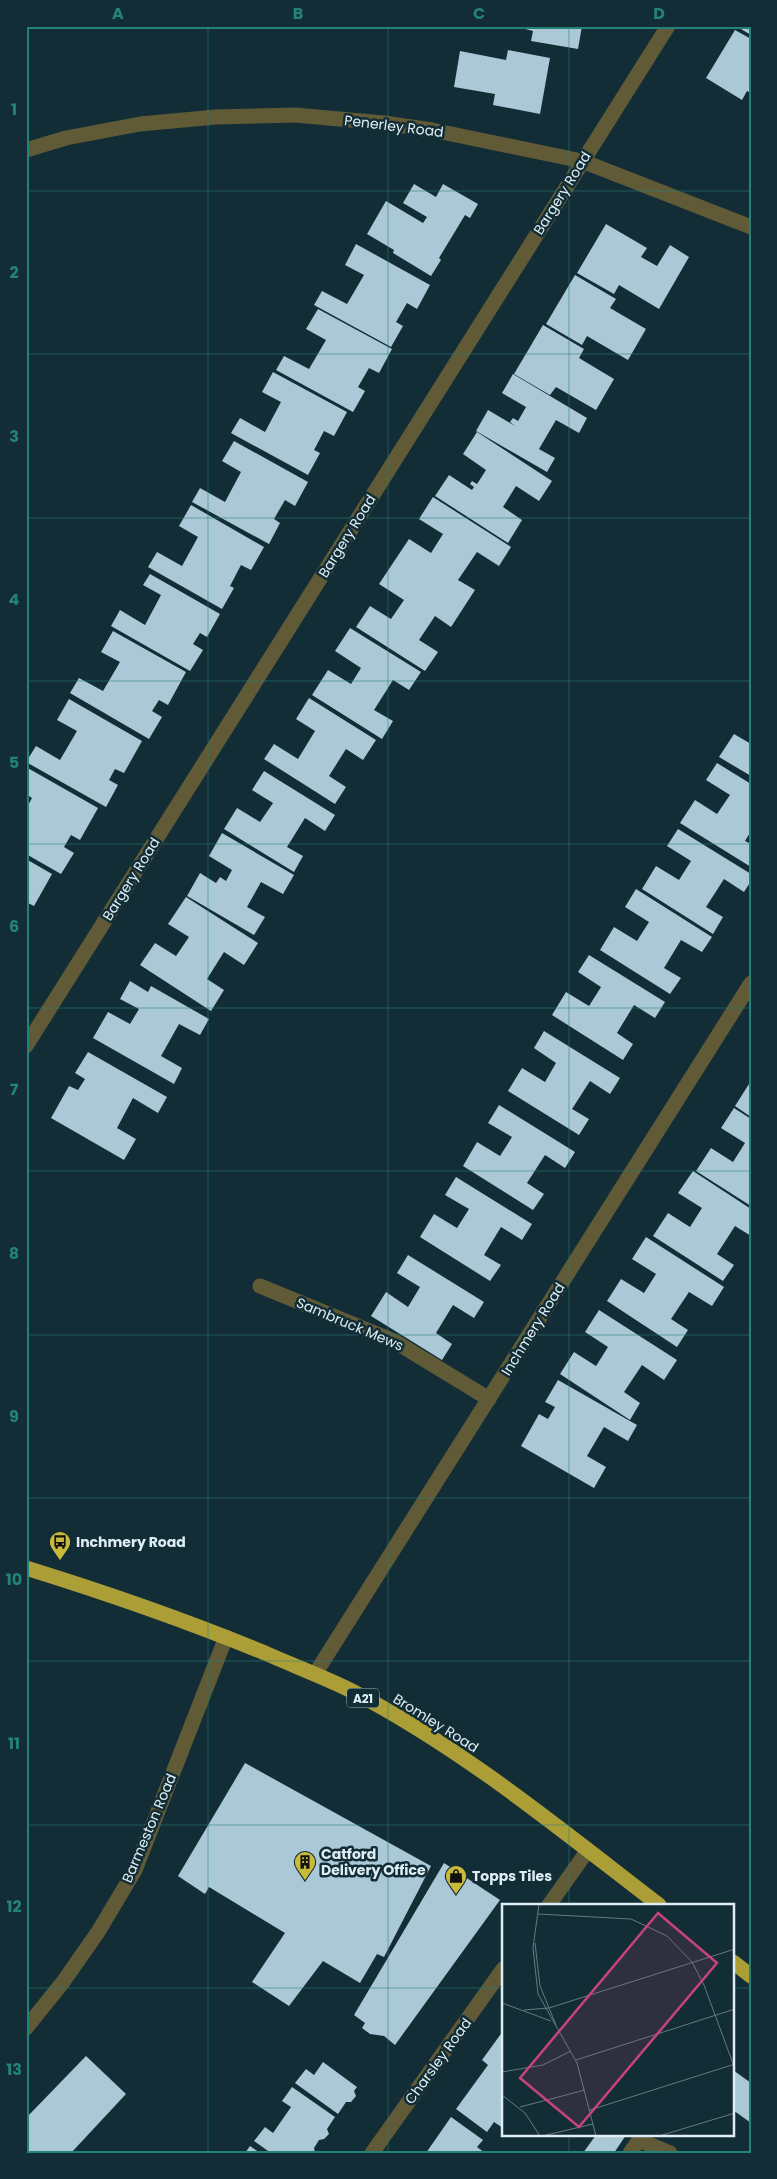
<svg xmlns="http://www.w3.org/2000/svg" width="777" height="2179" font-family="Poppins,sans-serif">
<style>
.building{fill:#aac8d5}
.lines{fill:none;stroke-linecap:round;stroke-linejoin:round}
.lane{stroke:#605b36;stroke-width:15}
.street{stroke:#605b36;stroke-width:15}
.highway{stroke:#ab9e36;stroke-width:15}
.grid{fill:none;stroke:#24827b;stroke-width:1;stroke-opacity:0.55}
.labels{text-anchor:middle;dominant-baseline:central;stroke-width:5;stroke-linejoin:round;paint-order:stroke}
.shield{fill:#132d37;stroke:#a1b4bb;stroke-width:1}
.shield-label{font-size:12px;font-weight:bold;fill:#deeef4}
.street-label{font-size:14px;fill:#deeef4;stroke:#132d37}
.poi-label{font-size:14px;font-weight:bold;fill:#deeef4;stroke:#132d37;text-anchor:start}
.inset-road{fill:none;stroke:#647a83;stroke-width:1}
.view{fill:#c8437a;fill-opacity:0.15;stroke:#c8437a;stroke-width:2.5}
.inset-edge{fill:none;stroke:#deeef4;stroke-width:2.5}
.neatline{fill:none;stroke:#24827b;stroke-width:2}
.grid-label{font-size:16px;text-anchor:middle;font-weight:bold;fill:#24827b}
</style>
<rect width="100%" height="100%" fill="#132d37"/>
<g class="building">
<polygon points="514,26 582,26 578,49 531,41 533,31"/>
<polygon points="736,26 751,26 751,35"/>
<polygon points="735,30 751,39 751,93 747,91 742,100 706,78"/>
<polygon points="508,50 550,58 540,114 493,105 495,94 454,87 460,51 506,60"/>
<polygon points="414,184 436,197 443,184 478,204 470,218 465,215 439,258 441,260 431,276 393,253 394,250 367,234 386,201 423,223 427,217 403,203"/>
<polygon points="606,224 647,248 641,257 657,266 670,245 689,257 659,309 619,285 614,294 577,273"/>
<polygon points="356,244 430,285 417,309 407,303 396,322 403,326 391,347 314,305 322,291 347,304 364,275 345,265"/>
<polygon points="575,275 616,299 610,308 646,329 628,360 587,336 582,345 546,324"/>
<polygon points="318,309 392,349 379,373 369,368 358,387 365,391 353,412 276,370 284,356 309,369 326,340 306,329"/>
<polygon points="543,325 584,349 579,358 614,379 596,410 556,387 550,395 514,374"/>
<polygon points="273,372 347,412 334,436 324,431 314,450 320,453 308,475 231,433 240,418 265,432 281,402 262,392"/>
<polygon points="513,374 587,418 579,433 556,420 539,449 555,458 547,472 476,431 488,410 515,426 510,422 513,418 518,421 526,407 502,393"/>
<polygon points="477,432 552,481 539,501 516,486 503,507 522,520 508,543 435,496 449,475 472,490 474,487 470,484 472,481 477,484 479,481 486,470 463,454"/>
<polygon points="234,441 308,482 295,506 285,500 274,519 280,523 269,544 192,502 200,488 225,502 241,472 222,461"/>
<polygon points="433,497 511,547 499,566 477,552 458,580 475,590 451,627 435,616 419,640 438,652 425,671 356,627 370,606 391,619 404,600 379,584 409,539 431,553 443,534 419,519"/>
<polygon points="191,505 264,547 251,570 241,565 230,586 234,588 222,609 148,567 157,552 182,566 198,537 179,526"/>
<polygon points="150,574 220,614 207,637 200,633 193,644 203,650 190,671 111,626 120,610 145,625 161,595 143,585"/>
<polygon points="350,628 421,672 409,690 393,680 374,710 393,721 382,739 312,695 328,670 351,684 361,668 335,651"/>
<polygon points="113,631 186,672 168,705 159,700 152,711 162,717 149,739 70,693 79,678 103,691 120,662 101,652"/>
<polygon points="309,698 376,740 363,760 346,749 329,776 346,787 335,804 264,759 274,744 298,759 315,731 296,719"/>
<polygon points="69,699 142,741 124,773 115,769 109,780 118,785 106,807 26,762 36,746 60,760 77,731 57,720"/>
<polygon points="734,734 751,744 751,776 719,757"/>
<polygon points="717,763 751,784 751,831 745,841 751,844 751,867 680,823 695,800 717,814 730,795 706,780"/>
<polygon points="26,767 98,808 80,840 71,835 64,847 74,853 61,874 26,854 26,809 32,798 26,794"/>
<polygon points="264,771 335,815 325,831 305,818 287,847 303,856 294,872 224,829 237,808 260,822 273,803 252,790"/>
<polygon points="678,829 751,874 751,881 744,892 724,879 706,907 723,917 713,934 642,889 656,866 679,880 691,861 667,846"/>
<polygon points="222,833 294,875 283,894 261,882 247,907 265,917 254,935 187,896 200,873 216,883 220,877 226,881 232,870 209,856"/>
<polygon points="26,859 52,874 34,906 26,902"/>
<polygon points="636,889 712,937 702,952 681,940 664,968 681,978 670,994 600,950 614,927 637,941 649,922 625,907"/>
<polygon points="186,897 258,943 244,965 224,952 207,979 224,990 211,1011 140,965 155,943 176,956 189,937 168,924"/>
<polygon points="589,955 665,1002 655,1018 634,1005 617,1033 633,1044 623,1060 552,1015 566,992 589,1006 601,987 578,972"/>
<polygon points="130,981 148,992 151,986 209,1019 200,1035 179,1024 161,1056 182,1068 174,1084 93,1038 108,1012 130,1024 139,1009 120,999"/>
<polygon points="544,1031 620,1078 610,1094 590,1081 572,1109 589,1119 579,1135 508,1091 522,1068 545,1082 556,1063 534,1048"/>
<polygon points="88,1052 167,1097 158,1113 133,1098 117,1128 136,1139 124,1160 51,1118 69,1086 78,1090 85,1079 75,1073"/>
<polygon points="749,1084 751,1085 751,1117 735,1106"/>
<polygon points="499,1105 575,1152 565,1168 545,1155 527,1183 544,1194 533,1210 463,1166 477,1142 500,1156 512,1137 488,1123"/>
<polygon points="734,1108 751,1119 751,1206 696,1171 711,1148 733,1162 745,1143 721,1128"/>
<polygon points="693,1171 751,1209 751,1236 735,1226 717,1254 734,1265 723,1281 653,1236 668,1213 690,1227 702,1208 678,1193"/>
<polygon points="456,1177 532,1224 522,1240 501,1227 484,1255 501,1265 490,1281 420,1237 434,1214 457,1228 469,1209 445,1195"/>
<polygon points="646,1237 724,1287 712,1306 689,1292 671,1319 688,1330 677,1347 607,1301 621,1279 644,1293 656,1274 632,1259"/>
<polygon points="408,1255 484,1302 474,1318 453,1305 436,1333 452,1344 442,1360 371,1316 386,1292 408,1307 420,1287 397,1273"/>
<polygon points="599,1310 677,1360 664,1380 642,1365 624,1392 640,1403 630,1420 560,1374 574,1352 596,1366 608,1347 585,1332"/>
<polygon points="558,1380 637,1425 628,1441 604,1427 587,1456 606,1467 594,1488 521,1446 539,1414 548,1419 555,1407 545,1402"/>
<polygon points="245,1763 431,1866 384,1957 377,1954 360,1983 323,1961 289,2006 252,1982 285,1933 209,1887 205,1894 178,1876"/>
<polygon points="444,1863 500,1900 395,2045 384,2036 370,2034 362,2028 365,2023 354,2015"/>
<polygon points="503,2031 503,2128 494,2122 487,2132 456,2109 488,2065 482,2060"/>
<polygon points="86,2056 126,2094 71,2153 26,2153 26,2118"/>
<polygon points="323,2062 357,2087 354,2091 356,2096 351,2102 346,2102 338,2114 295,2083 306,2069 314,2075"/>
<polygon points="733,2070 751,2083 751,2123 733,2110"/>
<polygon points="292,2087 335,2117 327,2129 329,2134 324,2139 319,2140 314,2148 315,2153 271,2153 254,2141 265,2127 273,2133 291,2107 282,2101"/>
<polygon points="451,2117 483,2140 477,2147 485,2153 426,2153"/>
<polygon points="596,2135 626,2135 614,2153 583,2153"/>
<polygon points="250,2146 260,2153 245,2153"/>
</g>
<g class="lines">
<g class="lane">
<polyline points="260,1286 394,1341 489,1399"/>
<polyline points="630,2153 639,2140 670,2153"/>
</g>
<g class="street">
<polyline points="26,150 66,138 140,124 216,117 295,115 384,123 432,130 582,161 751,227"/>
<polyline points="26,1046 668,26"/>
<polyline points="315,1674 751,983"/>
<polyline points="549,1905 588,1850"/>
<polyline points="26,2028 63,1982 98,1932 135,1870 226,1637"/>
<polyline points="372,2153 503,1969"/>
</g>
<g class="highway">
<path d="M26,1568C107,1593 187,1621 265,1653C294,1666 324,1677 352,1691C463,1749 560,1829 659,1905"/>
<polyline points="733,1962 751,1976"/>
</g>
</g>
<path class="grid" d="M208,26V2153M388,26V2153M569,26V1905M26,191H751M26,354H751M26,518H751M26,681H751M26,844H751M26,1008H751M26,1171H751M26,1335H751M26,1498H751M26,1661H751M26,1825H751M26,1988H503M733,1988H751M569,2135V2153"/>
<defs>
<g id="bus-pin" transform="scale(1.125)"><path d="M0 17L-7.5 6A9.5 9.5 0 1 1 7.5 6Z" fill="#caba3a" stroke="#132d37"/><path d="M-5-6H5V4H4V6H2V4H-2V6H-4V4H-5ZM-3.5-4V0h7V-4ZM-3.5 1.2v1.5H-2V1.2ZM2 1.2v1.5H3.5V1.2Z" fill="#111"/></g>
<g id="building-pin" transform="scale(1.125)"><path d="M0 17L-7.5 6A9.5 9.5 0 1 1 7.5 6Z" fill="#caba3a" stroke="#132d37"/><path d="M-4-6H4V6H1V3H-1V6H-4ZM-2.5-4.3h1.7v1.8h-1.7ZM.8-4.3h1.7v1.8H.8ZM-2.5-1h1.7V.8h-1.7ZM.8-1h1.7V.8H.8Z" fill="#111"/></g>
<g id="shop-pin" transform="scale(1.125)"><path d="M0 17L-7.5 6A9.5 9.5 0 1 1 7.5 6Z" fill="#caba3a" stroke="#132d37"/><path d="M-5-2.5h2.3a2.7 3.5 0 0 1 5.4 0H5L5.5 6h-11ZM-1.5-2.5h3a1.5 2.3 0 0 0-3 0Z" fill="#111"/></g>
</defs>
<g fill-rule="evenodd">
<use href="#bus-pin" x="60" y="1542"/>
<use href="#building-pin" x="305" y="1862"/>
<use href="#shop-pin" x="456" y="1876"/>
</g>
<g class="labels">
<rect class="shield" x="347" y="1688.5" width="32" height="19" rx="4"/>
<g class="shield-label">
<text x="363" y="1698">A21</text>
</g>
<g class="street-label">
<text transform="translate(394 126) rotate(7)">Penerley Road</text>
<text transform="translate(562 193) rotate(-58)">Bargery Road</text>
<text transform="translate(347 536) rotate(-58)">Bargery Road</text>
<text transform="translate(131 879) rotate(-58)">Bargery Road</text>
<text transform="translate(350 1324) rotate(23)">Sambruck Mews</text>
<text transform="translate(533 1329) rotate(-58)">Inchmery Road</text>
<text transform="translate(436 1723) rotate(32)">Bromley Road</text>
<text transform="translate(149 1828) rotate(-67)">Barmeston Road</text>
<text transform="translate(438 2061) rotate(-54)">Charsley Road</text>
</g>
<g class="poi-label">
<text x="76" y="1542">Inchmery Road</text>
<text x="321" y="1854">Catford<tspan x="321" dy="16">Delivery Office</tspan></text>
<text x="472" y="1876">Topps Tiles</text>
</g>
</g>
<g transform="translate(502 1904)">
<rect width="232" height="232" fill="#132d37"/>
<path class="inset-road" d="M37,0L31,44L36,90L75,159L94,232M36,10L129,15L165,32L190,58L202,81L233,165M33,39L38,82L54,121M0,99L49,117M22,106L47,104L233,45M74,156L233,105M0,168L41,161L69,147M0,191L23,209L38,232M18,203L83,186M88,206L233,160M40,232L91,220M157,232L233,209"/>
<path class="view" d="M156,9L215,59L77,223L18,174Z"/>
<rect width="232" height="232" class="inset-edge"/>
</g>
<rect width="777" height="2179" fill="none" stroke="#132d37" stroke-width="55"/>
<rect x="28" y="28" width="722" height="2124" class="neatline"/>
<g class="grid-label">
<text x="118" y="19">A</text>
<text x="298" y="19">B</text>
<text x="479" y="19">C</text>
<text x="659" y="19">D</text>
<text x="14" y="115">1</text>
<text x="14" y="278">2</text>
<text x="14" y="442">3</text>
<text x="14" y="605">4</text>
<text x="14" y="768">5</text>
<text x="14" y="932">6</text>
<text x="14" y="1095">7</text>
<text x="14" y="1259">8</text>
<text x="14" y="1422">9</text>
<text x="14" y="1585">10</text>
<text x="14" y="1749">11</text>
<text x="14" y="1912">12</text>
<text x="14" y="2075">13</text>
</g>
</svg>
